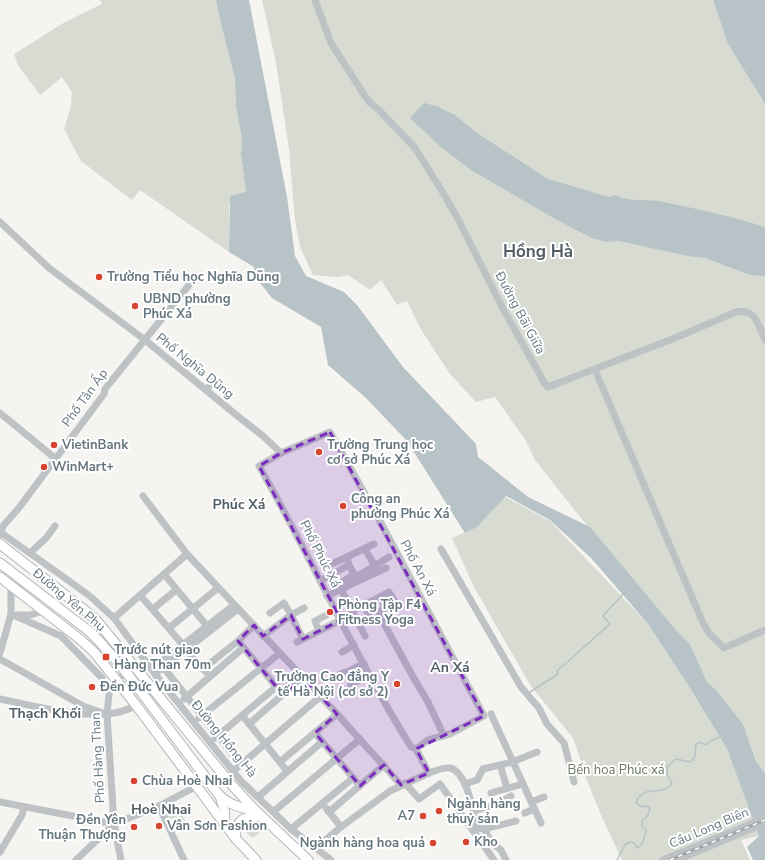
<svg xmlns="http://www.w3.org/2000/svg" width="765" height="860" font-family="'Nunito Sans',sans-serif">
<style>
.green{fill:#d7dbd2}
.water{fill:#b7c3c6}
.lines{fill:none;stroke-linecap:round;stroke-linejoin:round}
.stream{stroke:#b7c3c6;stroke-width:1.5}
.major-casing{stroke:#b2b6b9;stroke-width:11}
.minor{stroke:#bec2c5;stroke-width:7}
.major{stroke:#fff;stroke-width:9}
.rail-casing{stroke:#a0a6aa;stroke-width:3}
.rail{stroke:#fff;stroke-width:1.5;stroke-dasharray:4.5;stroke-linecap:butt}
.marked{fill:#7b2cbf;fill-opacity:0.2;stroke:#7b2cbf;stroke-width:3;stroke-dasharray:8 5;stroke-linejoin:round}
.poi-dot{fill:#d64530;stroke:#fff;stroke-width:1.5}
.labels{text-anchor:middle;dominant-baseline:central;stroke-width:4;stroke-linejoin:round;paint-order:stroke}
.poi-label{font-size:13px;font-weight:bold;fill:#667780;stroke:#fff;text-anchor:start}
.street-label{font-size:13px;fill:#667780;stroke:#fff}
.park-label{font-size:13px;fill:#6a7864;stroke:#fff}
.neighbourhood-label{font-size:14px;font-weight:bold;fill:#535f66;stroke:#fff}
.district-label{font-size:17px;font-weight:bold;fill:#535f66;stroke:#fff}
</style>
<rect width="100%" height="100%" fill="#f5f4f1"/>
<g class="green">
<polygon points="100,0 216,0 220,20 235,79 236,107 242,139 241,154 246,192 229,204 229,252 140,190 132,200 81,161 64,129 71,106 72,92 62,77 40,95 18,65 14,54 65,22 102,4"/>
<polygon points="262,0 713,0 728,44 765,104 765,773 756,761 743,724 717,691 707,682 690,644 675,629 576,512 535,460 526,441 495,397 476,402 450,374 420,328 407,301 397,305 381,280 370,290 348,275 339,277 313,275 300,247 295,220 289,150 276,63"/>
<polygon points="505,497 550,521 648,624 690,688 727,749 759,836 741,840 750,860 622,860 601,815 582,768 580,758 573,738 530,685 474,587 452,538 477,527"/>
<polygon points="174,811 177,817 182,815 188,825 181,828 176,817 169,820 167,814"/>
<polygon points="256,823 262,831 252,838 245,831"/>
</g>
<g class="water">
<polygon points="216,0 249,0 287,197 295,256 306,276 344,292 357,305 403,367 476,444 478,457 528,497 590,527 675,629 690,644 707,682 717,691 743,724 756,761 765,773 765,860 753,860 747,847 759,836 727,749 690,688 648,624 592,559 550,520 506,496 477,527 465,533 407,441 366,398 328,365 321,327 272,298 256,278 254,267 229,252 230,196 246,192 241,154 242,139 236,107 235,79 220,20"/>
<polygon points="713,0 765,0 765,104 728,44"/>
<path d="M424,103L436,106L455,115L477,133L548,179L609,197L616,195C628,202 644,199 658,201C694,208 730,216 765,227V276L751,275L742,272L705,258L688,256L619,241L607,242L592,238L557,220L471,170L441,147L410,118Z"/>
</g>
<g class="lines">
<g class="stream">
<polyline points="530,692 558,674 557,671 610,624 603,616 623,594"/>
<path d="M617,860L625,845L630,842L634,843L638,848C644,844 644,837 646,830L642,827V821L648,815L650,808L646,806L641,807L636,802C643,784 664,797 672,783L667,774V767L676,759L690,762L695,757L696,744L699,742L706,745L712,740L720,737"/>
</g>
<g class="major-casing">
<g id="major">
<polyline points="0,544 82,608 97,621 230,783 255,810 308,860"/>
<path d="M0,563L89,631L100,642L126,672L219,795C230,805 240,808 255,810"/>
<polyline points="0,577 81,640 94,652 136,705 236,839 256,860"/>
<polyline points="220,796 224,808 225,823"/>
<path d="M235,837C237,818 244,817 261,816"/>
</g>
</g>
<g class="minor">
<path d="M315,0L331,43L363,93L370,103L378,109L415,148L442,191L458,219L501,305L545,384L548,387L670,340L736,312C756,308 758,325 765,340"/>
<polyline points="0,222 49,268 145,340 240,418 263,436 281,453"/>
<polyline points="595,370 703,623 709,633 724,648 765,630"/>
<polyline points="206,390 214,381"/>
<polyline points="0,413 56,459"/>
<polyline points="143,496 187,554 337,714 401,785"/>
<polyline points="0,532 65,578 91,597 114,618 155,674 241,781 291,829 331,860"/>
<polyline points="0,535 3,526 18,509 104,394 105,389 189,285"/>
<polyline points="365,549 375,566"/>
<polyline points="441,549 521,687 539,708 547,724 564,743 574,782"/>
<polyline points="30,553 46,538 55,526"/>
<polyline points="347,557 374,544"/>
<polyline points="327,566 347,557 349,565 358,581 327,596"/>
<polyline points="164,574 207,626"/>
<polyline points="356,577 389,557"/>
<polyline points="320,581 349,565"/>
<polyline points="358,581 386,568"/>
<polyline points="336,586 355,574"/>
<polyline points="341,589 365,636"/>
<polyline points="140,595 183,645"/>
<polyline points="380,597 385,608 379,612 381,618 412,675 428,702 444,736"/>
<polyline points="153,609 176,590"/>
<polyline points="352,611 389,592 399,608"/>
<polyline points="270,613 284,603 291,615 303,639"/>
<polyline points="11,614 61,636 102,678"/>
<polyline points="17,615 30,615 44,611"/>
<polyline points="114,618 187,554"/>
<polyline points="358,622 369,616 364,605"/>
<polyline points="169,628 218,588"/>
<polyline points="319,631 315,621 336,610"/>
<polyline points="263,636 291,615 304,608"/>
<polyline points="238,641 279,690"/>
<polyline points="297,642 341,620"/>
<polyline points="186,650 206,672"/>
<polyline points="342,652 354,645"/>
<polyline points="0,653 11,614 11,586"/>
<polyline points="0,659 83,706 103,713"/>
<polyline points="160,663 241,765"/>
<polyline points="157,665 234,605"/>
<polyline points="203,669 238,641 254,625"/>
<polyline points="155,674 238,609"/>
<polyline points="340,674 349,671 364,663"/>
<polyline points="351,685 369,674"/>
<path d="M0,699C36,706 105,726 136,705"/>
<polyline points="184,699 243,648"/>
<polyline points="491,714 541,823"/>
<polyline points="242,715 287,771"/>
<polyline points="199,718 280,653"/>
<polyline points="249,724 303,677"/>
<polyline points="315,733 360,786"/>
<polyline points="215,738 276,687"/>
<polyline points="280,762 337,714"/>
<polyline points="500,765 507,788"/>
<polyline points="237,768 321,696"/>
<path d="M429,773C435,771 443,767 450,768C467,772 474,813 476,828L484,829L491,842L501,850L506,860"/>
<polyline points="405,783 419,799 440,784 494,860"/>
<polyline points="465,784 477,780 483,769 512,762 537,752"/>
<polyline points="491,793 523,784"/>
<polyline points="258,797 322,742"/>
<polyline points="0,802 114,824"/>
<polyline points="531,802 544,797"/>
<polyline points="159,806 184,860"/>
<polyline points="326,808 341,827"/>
<polyline points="474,811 494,805 511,796"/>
<polyline points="273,812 360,739"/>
<polyline points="329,812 384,765"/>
<polyline points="525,813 534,809"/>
<polyline points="291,829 353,778"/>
<polyline points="484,829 516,821"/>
<path d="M316,848L341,827L390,791L429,773L416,749L411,747C355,657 312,559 259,466L281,453L330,432L374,510L484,716L450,734L428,740L416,749"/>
<polyline points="0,852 22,815 24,807"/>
<polyline points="76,860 114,824 159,806 197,786"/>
<polyline points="121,860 114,824 107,714 110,685 134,666"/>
<polyline points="663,860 765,818"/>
<polyline points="677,860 765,823"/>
</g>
<use href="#major" class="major"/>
<g class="rail-casing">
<polyline id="rail" points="670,860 765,820"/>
</g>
<use href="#rail" class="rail"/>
</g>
<path class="marked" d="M330,432L484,716L416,749L429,773L401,785L384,765L360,786L315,733L337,714L303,677L283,695L238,641L254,625L263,636L291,615L303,639L341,620L259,466L281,453Z"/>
<g class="poi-dot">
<circle cx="99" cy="277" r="4"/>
<circle cx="135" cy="306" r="4"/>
<circle cx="54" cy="445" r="4"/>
<circle cx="319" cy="452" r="4"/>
<circle cx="44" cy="467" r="4"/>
<circle cx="343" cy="506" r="4"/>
<circle cx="330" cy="612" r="4"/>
<rect x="102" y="653" width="8" height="8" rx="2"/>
<circle cx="397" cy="684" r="4"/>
<circle cx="92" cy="687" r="4"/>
<circle cx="134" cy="781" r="4"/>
<circle cx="439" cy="811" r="4"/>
<circle cx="423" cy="816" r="4"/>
<circle cx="159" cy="826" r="4"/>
<circle cx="134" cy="827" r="4"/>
<circle cx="466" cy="842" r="4"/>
<circle cx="433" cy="843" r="4"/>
</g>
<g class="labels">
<g class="poi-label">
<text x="107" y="277">Trường Tiểu học Nghĩa Dũng</text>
<text x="143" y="299">UBND phường<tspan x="143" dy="15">Phúc Xá</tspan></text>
<text x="62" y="445">VietinBank</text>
<text x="327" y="445">Trường Trung học<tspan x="327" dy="15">cơ sở Phúc Xá</tspan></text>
<text x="52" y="467">WinMart+</text>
<text x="351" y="499">Công an<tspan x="351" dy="15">phường Phúc Xá</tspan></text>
<text x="338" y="605">Phòng Tập F4<tspan x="338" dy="15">Fitness Yoga</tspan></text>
<text x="114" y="650">Trước nút giao<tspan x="114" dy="15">Hàng Than 70m</tspan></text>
<text x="389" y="677" text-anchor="end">Trường Cao đẳng Y<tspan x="389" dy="15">tế Hà Nội (cơ sở 2)</tspan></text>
<text x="100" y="687">Đền Đức Vua</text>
<text x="142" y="781">Chùa Hoè Nhai</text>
<text x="447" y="804">Ngành hàng<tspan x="447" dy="15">thuỷ sản</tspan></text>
<text x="415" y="816" text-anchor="end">A7</text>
<text x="126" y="820" text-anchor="end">Đền Yên<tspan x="126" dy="15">Thuận Thượng</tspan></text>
<text x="167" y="826">Vân Sơn Fashion</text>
<text x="474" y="842">Kho</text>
<text x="425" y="843" text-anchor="end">Ngành hàng hoa quả</text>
</g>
<g class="street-label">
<text transform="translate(520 313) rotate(62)">Đường Bãi Giữa</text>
<text transform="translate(195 366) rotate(39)">Phố Nghĩa Dũng</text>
<text transform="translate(85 398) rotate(-54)">Phố Tân Ấp</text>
<text transform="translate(320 554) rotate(63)">Phố Phúc Xá</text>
<text transform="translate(418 568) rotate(62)">Phố An Xá</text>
<text transform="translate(69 600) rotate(40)">Đường Yên Phụ</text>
<text transform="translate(224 739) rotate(51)">Đường Hồng Hà</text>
<text transform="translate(98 758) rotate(-93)">Phố Hàng Than</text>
<text transform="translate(709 828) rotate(-23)">Cầu Long Biên</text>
</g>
<g class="park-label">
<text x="616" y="770">Bến hoa Phúc xá</text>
</g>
<g class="neighbourhood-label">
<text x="239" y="504">Phúc Xá</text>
<text x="450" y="667">An Xá</text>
<text x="45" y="713">Thạch Khối</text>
<text x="161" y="809">Hoè Nhai</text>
</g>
<g class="district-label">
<text x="538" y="251">Hồng Hà</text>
</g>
</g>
</svg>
